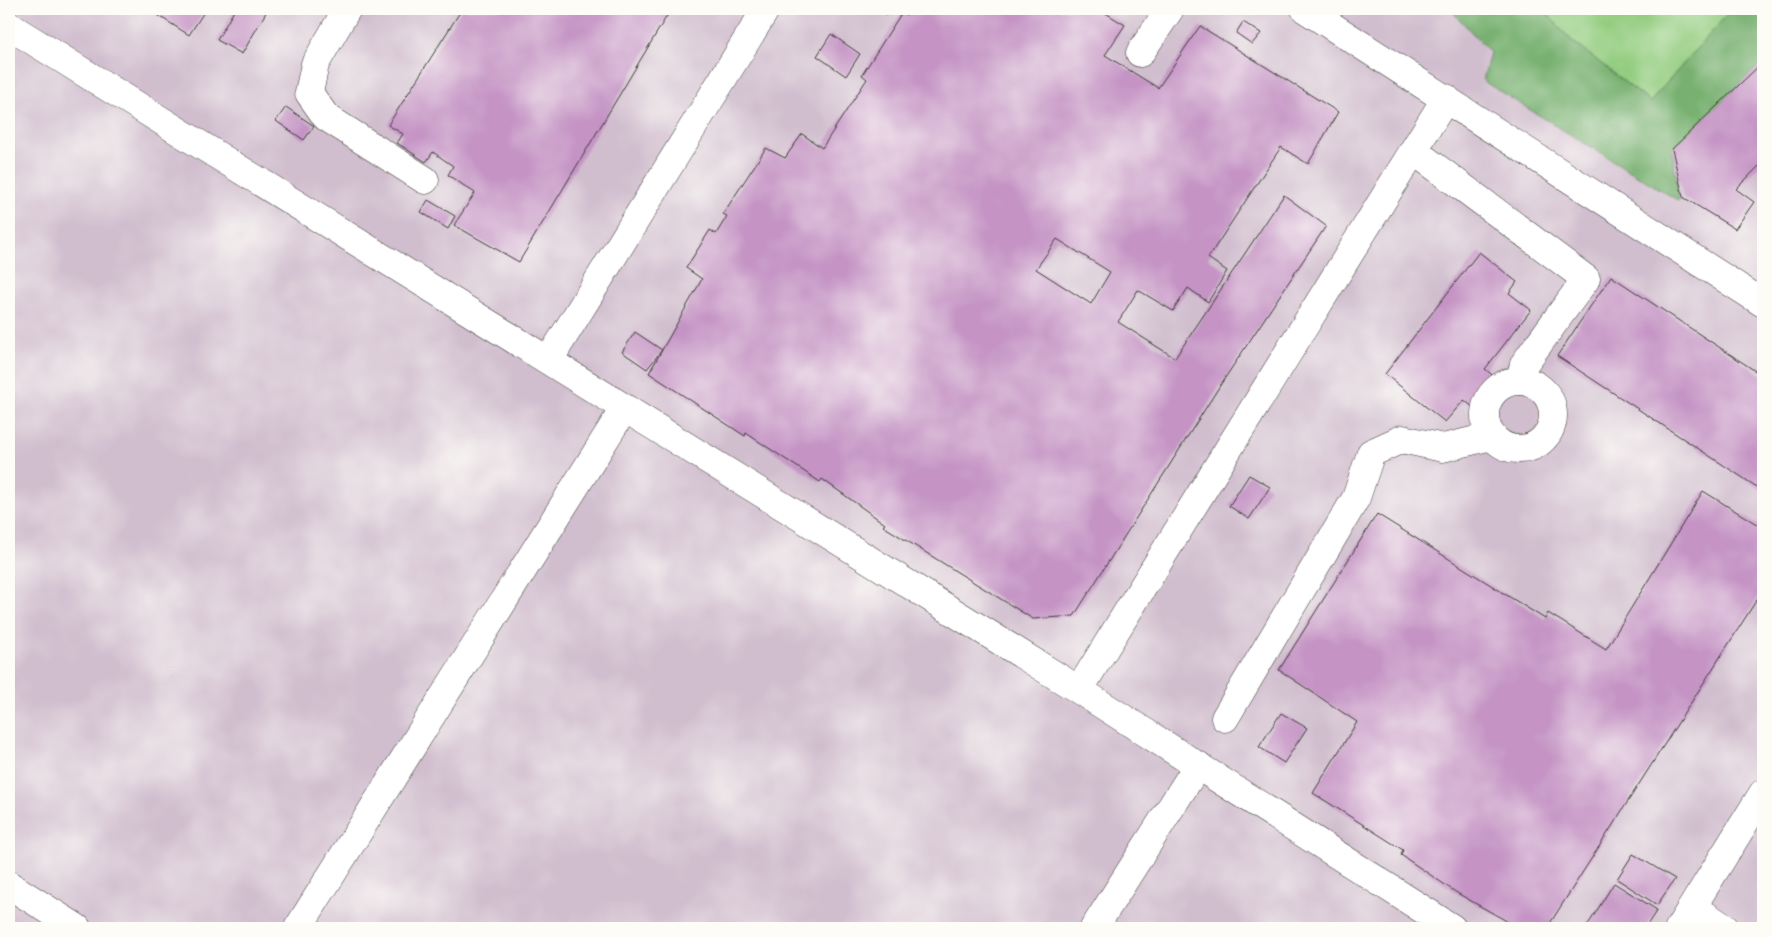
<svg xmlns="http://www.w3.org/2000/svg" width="1772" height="937" font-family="Mynerve,sans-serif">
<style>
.industrial{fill:#d0bdce}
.green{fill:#94cd81;stroke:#58744e}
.forest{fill:#77b06f;stroke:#4a6646}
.building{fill:#c594c5;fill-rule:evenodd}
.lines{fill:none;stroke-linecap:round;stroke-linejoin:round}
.minor-casing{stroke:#3d3c39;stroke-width:29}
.minor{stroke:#fff;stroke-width:28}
</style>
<rect width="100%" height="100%" fill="#fdfcf7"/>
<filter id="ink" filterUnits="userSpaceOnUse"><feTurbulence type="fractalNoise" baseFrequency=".02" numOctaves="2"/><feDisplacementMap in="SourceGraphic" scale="10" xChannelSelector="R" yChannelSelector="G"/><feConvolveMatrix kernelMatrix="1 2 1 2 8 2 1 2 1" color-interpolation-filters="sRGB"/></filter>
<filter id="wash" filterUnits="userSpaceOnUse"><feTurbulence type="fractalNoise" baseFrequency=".0096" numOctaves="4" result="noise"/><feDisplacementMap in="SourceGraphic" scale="20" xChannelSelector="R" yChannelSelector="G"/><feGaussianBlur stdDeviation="1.12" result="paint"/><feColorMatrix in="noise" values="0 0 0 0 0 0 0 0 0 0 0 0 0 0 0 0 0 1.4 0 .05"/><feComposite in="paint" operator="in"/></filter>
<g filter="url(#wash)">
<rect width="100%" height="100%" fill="#f5efdc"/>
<rect class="industrial" x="9" y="9" width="1754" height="919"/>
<polygon class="green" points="1543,9 1732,9 1650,102 1571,40"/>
<polygon class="forest" points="1450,9 1543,9 1571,40 1650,102 1732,9 1763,9 1763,62 1672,149 1679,201 1483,81 1490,52"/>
<g id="blocks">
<g class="building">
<polygon points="148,9 206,9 189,35"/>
<polygon points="235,9 268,9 242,54 217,40"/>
<polygon points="462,9 671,9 519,262 454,225 475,193 448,175 453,166 433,152 426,162 397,143 403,134 388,125"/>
<polygon points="878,9 891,9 887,15"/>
<path d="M911,9H1099L1125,25L1105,55L1158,88L1200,26L1338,112L1308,164L1281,147L1208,258L1227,271L1208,302L1188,288L1173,311L1138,290L1118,322L1175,358L1284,195L1326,226L1219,387L1074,616L1033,619L883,526L885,524L822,479L820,482L746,433L745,436L649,373L702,279L686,268L710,230L716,234L727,216L723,214L766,148L785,158L802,134L822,148L867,79L862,75L902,12L906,15ZM1057,239L1110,272L1091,304L1036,269Z"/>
<polygon points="1243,22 1261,33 1252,44 1236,33"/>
<polygon points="831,34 860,54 846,76 817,56"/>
<polygon points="1763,62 1763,162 1736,189 1754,202 1735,229 1683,197 1672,149"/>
<polygon points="286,107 314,126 304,140 276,121"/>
<polygon points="428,200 455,216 448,229 421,212"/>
<polygon points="1479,252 1517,282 1509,293 1531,310 1485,369 1496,378 1474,408 1464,400 1445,422 1385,374"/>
<polygon points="1611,276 1763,376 1763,491 1557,356"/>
<polygon points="635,332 662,350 647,369 622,352"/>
<polygon points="1249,475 1270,487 1249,519 1229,506"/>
<polygon points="1703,491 1763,528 1763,590 1547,928 1519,928 1457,893 1401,855 1403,850 1313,793 1357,722 1279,670 1377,514 1545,619 1548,613 1606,649"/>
<polygon points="1281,713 1307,728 1284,763 1259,747"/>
<polygon points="1633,854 1675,879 1657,905 1617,879"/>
<polygon points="1614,883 1657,910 1645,928 1586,928"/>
</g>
</g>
</g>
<g filter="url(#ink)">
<use href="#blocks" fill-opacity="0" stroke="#3d3c39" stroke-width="1"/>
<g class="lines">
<g class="minor-casing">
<g id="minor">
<polyline points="347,9 315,64 309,93 326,117 425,180"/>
<polyline points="1305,9 1763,303"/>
<polyline points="9,26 1079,690 1452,928"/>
<polyline points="1140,53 1170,9"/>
<polyline points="1414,151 1586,279 1524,364 1520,381"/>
<polyline points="549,360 766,9"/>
<circle cx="1519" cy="415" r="34"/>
<polyline points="1079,690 1446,98"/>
<polyline points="1225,718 1356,498 1371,453 1402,439 1443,448 1492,436"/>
<polyline points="9,885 77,928"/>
<polyline points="1693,907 1725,928"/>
<polyline points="298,928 624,409"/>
<polyline points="1094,928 1198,765"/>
<polyline points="1679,928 1763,793"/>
</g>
</g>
<use href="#minor" class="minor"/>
</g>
</g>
<rect width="1772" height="937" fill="none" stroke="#fdfcf7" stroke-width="30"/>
</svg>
